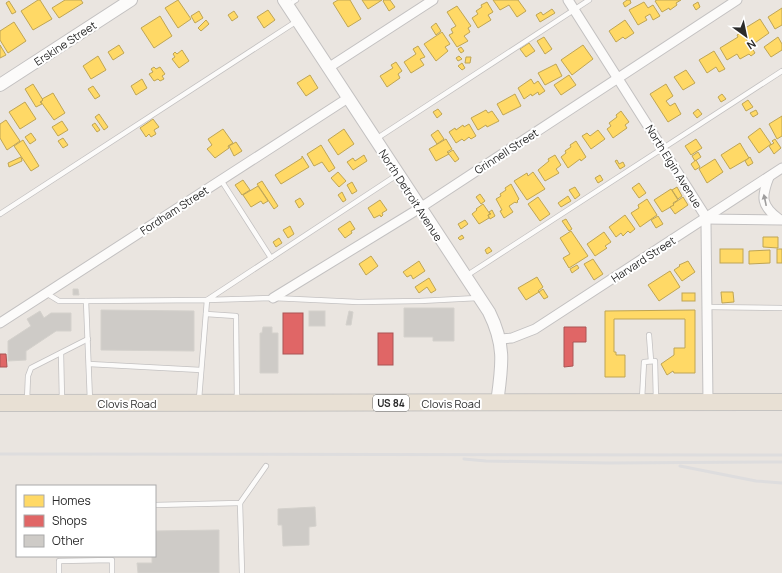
<svg xmlns="http://www.w3.org/2000/svg" width="782" height="573" font-family="Manrope,sans-serif">
<style>
.homes{fill:#ffd966;stroke:#bfa554}
.shops{fill:#e06666;stroke:#aa5454}
.building{fill:#cecbc7;stroke:#d4d1cc}
.lines{fill:none;stroke-linecap:round;stroke-linejoin:round}
.service-casing{stroke:#c3c1c1;stroke-width:6}
.minor-casing{stroke:#c3c1c1;stroke-width:11}
.tertiary-casing{stroke:#c3c1c1;stroke-width:14}
.trunk-casing{stroke:#c5c3c1;stroke-width:18}
.service{stroke:#fcfbfa;stroke-width:4.5}
.minor{stroke:#fcfbfa;stroke-width:9}
.tertiary{stroke:#fcfbfa;stroke-width:12}
.trunk{stroke:#e8e0d4;stroke-width:16}
.rail{stroke:#deddde;stroke-width:3}
.oneway{fill:#9e9d9d}
.labels{text-anchor:middle;dominant-baseline:central;stroke-width:4;stroke-linejoin:round;paint-order:stroke}
.shield{fill:#fff;stroke:#6b6b6b;stroke-width:1}
.shield-label{font-size:10px;font-weight:bold;fill:#2b2b2b}
.street-label{font-size:11px;fill:#2b2b2b;stroke:#fff}
</style>
<rect width="100%" height="100%" fill="#eae5e0"/>
<g class="homes">
<polygon points="38,0 40,0 52,19 33,30 21,11"/>
<polygon points="65,0 81,0 83,3 59,18 52,8"/>
<polygon points="178,0 191,19 178,28 165,8"/>
<polygon points="338,0 350,0 361,19 348,27 333,3"/>
<polygon points="362,0 382,0 368,9"/>
<polygon points="384,0 390,0 395,7 389,11 383,1"/>
<polygon points="493,0 518,0 526,11 517,17 509,5 500,10"/>
<polygon points="627,0 630,0 631,3 625,7 623,3"/>
<polygon points="657,0 681,0 676,3 677,5 670,10 669,8 662,12 655,1"/>
<polygon points="9,1 16,12 12,14 6,3"/>
<polygon points="487,2 493,12 488,15 491,20 478,28 472,18 478,14 476,11 482,7 481,5"/>
<polygon points="644,2 648,8 653,5 660,16 653,20 650,14 645,17 647,20 638,25 629,10"/>
<polygon points="698,2 700,7 696,10 693,5"/>
<polygon points="457,6 471,26 468,28 470,32 464,36 468,41 457,47 449,35 453,33 451,29 456,26 447,12"/>
<polygon points="782,8 782,25 775,29 768,17"/>
<polygon points="552,9 555,13 540,22 536,15 541,12 543,15"/>
<polygon points="268,10 275,20 264,28 257,17"/>
<polygon points="199,11 203,18 195,23 191,16"/>
<polygon points="234,11 238,17 232,21 228,15"/>
<polygon points="160,16 172,36 154,48 141,28"/>
<polygon points="760,19 769,33 752,45 742,30"/>
<polygon points="206,20 209,24 201,31 198,28"/>
<polygon points="625,20 634,33 625,39 623,37 616,42 609,31"/>
<polygon points="14,22 26,41 8,53 0,40 0,31"/>
<polygon points="436,23 441,31 436,35 431,27"/>
<polygon points="442,32 450,44 445,47 448,51 436,61 424,44"/>
<polygon points="742,32 755,53 751,56 749,54 740,59 737,54 727,60 720,48 738,37 737,35"/>
<polygon points="544,37 552,49 545,54 537,41"/>
<polygon points="778,37 782,44 782,50 771,57 764,47"/>
<polygon points="529,43 535,51 526,57 520,49"/>
<polygon points="0,45 6,55 0,58"/>
<polygon points="119,45 124,53 113,60 108,52"/>
<polygon points="583,45 593,59 572,75 561,60"/>
<polygon points="418,46 425,57 420,59 424,65 411,73 404,62 416,54 413,49"/>
<polygon points="461,47 464,51 461,53 458,49"/>
<polygon points="182,50 189,61 179,68 172,59 175,57 173,54 175,52 177,54"/>
<polygon points="714,51 725,69 719,72 716,67 707,73 699,60"/>
<polygon points="98,56 106,70 91,79 83,66"/>
<polygon points="459,56 462,59 458,61 456,58"/>
<polygon points="466,57 471,57 470,63 465,63"/>
<polygon points="396,62 402,71 398,74 400,78 387,87 380,76 393,68 391,65"/>
<polygon points="462,63 465,68 462,70 458,66"/>
<polygon points="556,64 562,76 545,85 538,73"/>
<polygon points="154,67 156,69 160,67 165,74 162,76 164,79 160,81 158,79 154,81 149,74 153,72 151,69"/>
<polygon points="686,70 695,83 683,90 674,77"/>
<polygon points="310,75 318,88 306,96 297,83"/>
<polygon points="569,75 576,85 561,95 554,85"/>
<polygon points="142,79 147,88 136,95 131,86"/>
<polygon points="531,79 534,84 538,81 545,91 539,95 538,92 532,96 531,94 524,99 518,88"/>
<polygon points="33,84 43,100 40,102 42,104 36,107 25,89"/>
<polygon points="666,84 673,96 666,101 670,106 675,103 681,114 668,122 650,94"/>
<polygon points="93,86 100,96 95,99 88,89"/>
<polygon points="53,93 65,113 54,120 41,102 43,100 42,99"/>
<polygon points="515,94 521,106 503,115 497,104"/>
<polygon points="722,94 726,99 721,102 718,97"/>
<polygon points="748,100 753,107 746,111 742,104"/>
<polygon points="25,102 36,119 20,129 9,112"/>
<polygon points="438,109 442,114 437,118 433,112"/>
<polygon points="698,109 702,114 697,118 693,113"/>
<polygon points="486,110 488,113 492,111 499,121 487,127 486,125 478,130 471,118"/>
<polygon points="756,110 758,114 753,117 750,113"/>
<polygon points="621,111 629,122 625,125 627,128 613,138 607,129 611,126 609,123 617,117 616,115"/>
<polygon points="99,114 108,127 104,130 95,117"/>
<polygon points="782,116 782,136 777,139 769,124"/>
<polygon points="153,119 159,127 154,130 156,134 151,137 149,134 146,137 140,128"/>
<polygon points="6,120 20,141 7,150 0,138 0,124"/>
<polygon points="62,121 68,130 58,136 52,127"/>
<polygon points="95,123 100,130 97,132 92,125"/>
<polygon points="469,124 476,136 471,139 469,137 464,141 462,139 456,143 449,132 455,128 456,130 463,125 464,127"/>
<polygon points="760,128 771,144 759,153 748,137"/>
<polygon points="223,129 233,143 228,146 229,148 215,158 207,149 212,145 208,139"/>
<polygon points="344,129 354,144 338,155 328,140"/>
<polygon points="438,130 444,139 437,144 431,135"/>
<polygon points="598,130 605,139 591,149 582,136 587,133 590,136"/>
<polygon points="31,133 36,140 30,144 25,137"/>
<polygon points="63,138 68,145 63,148 58,141"/>
<polygon points="446,139 452,149 447,152 449,154 436,161 429,149"/>
<polygon points="696,139 702,148 691,155 685,146"/>
<polygon points="775,139 781,148 774,154 769,146 774,143 772,141"/>
<polygon points="23,140 39,166 31,171 14,146"/>
<polygon points="576,141 586,157 581,161 580,159 568,168 561,157 566,153 565,151 571,147 570,145"/>
<polygon points="236,142 242,151 234,156 229,146"/>
<polygon points="740,143 749,158 730,169 721,155"/>
<polygon points="321,145 335,168 329,172 322,162 314,166 307,154"/>
<polygon points="453,150 459,159 455,162 448,153"/>
<polygon points="698,152 701,157 695,161 692,156"/>
<polygon points="364,155 367,161 353,170 347,162 353,158 355,161"/>
<polygon points="555,155 561,165 556,169 559,173 545,181 538,170 549,161 548,159"/>
<polygon points="302,156 309,167 281,184 275,175 302,158"/>
<polygon points="21,157 22,161 9,167 8,163"/>
<polygon points="750,157 753,163 748,166 745,161"/>
<polygon points="715,159 723,172 707,183 699,169"/>
<polygon points="617,160 619,164 623,162 625,166 620,169 615,161"/>
<polygon points="696,160 700,167 695,170 691,164"/>
<polygon points="338,172 346,181 339,187 331,178"/>
<polygon points="533,172 545,189 527,200 514,181 527,173 528,176"/>
<polygon points="600,175 603,180 598,183 595,178"/>
<polygon points="243,180 250,190 242,195 235,185"/>
<polygon points="262,181 278,206 274,209 257,184"/>
<polygon points="352,182 357,191 352,194 347,185"/>
<polygon points="639,183 646,193 639,198 632,188"/>
<polygon points="511,184 519,199 517,201 518,202 516,203 515,202 509,206 513,212 504,218 500,211 502,210 496,199 501,196 500,194 506,190 505,188"/>
<polygon points="258,186 268,201 263,204 261,201 251,207 243,195"/>
<polygon points="575,187 580,195 575,199 569,190"/>
<polygon points="677,187 682,196 678,199 672,190"/>
<polygon points="671,189 678,200 673,203 674,205 662,212 654,200"/>
<polygon points="342,192 346,200 343,202 338,195"/>
<polygon points="480,194 485,201 481,204 476,197"/>
<polygon points="568,196 571,201 561,207 558,203"/>
<polygon points="538,197 550,214 540,221 528,204"/>
<polygon points="683,197 688,205 675,214 670,207 674,205 673,204"/>
<polygon points="300,198 304,204 299,208 295,201"/>
<polygon points="647,199 657,215 640,227 631,213 639,208 638,205"/>
<polygon points="380,200 387,210 382,213 383,215 381,217 380,215 374,218 368,208"/>
<polygon points="483,204 490,214 488,215 489,218 479,224 472,214 477,210 476,209"/>
<polygon points="492,210 495,216 490,219 488,215 491,214 489,212"/>
<polygon points="625,215 635,229 630,233 628,231 623,236 621,233 616,237 609,227"/>
<polygon points="658,216 663,224 656,228 651,220"/>
<polygon points="566,219 572,229 569,231 562,221"/>
<polygon points="465,220 468,224 461,229 458,224"/>
<polygon points="350,221 355,229 351,231 352,233 345,238 338,229"/>
<polygon points="290,226 294,234 288,238 283,230"/>
<polygon points="571,231 588,256 569,268 563,258 570,254 560,238"/>
<polygon points="604,232 611,242 605,246 607,248 595,256 587,244"/>
<polygon points="462,235 464,238 460,240 458,238"/>
<polygon points="763,237 778,237 778,248 763,247"/>
<polygon points="279,238 282,243 276,247 273,242"/>
<polygon points="489,247 492,251 487,254 485,250"/>
<rect x="720" y="249" width="23" height="14"/>
<rect x="777" y="249" width="5" height="14"/>
<polygon points="770,250 770,263 749,264 749,251"/>
<polygon points="371,256 378,266 366,275 359,264"/>
<polygon points="593,259 603,274 594,280 584,264"/>
<polygon points="419,261 425,271 413,279 411,275 407,277 403,272"/>
<polygon points="688,261 695,272 682,281 674,270 680,266 679,265"/>
<polygon points="577,265 579,268 572,273 570,269"/>
<polygon points="670,271 680,287 659,301 648,285"/>
<polygon points="537,277 543,287 538,291 539,292 526,300 518,288"/>
<polygon points="429,278 436,290 431,293 427,287 419,293 415,287"/>
<polygon points="543,289 548,297 544,299 539,292"/>
<polygon points="721,292 733,292 734,302 722,303"/>
<rect x="682" y="293" width="13" height="8"/>
<polygon points="695,310 695,373 674,373 673,371 667,375 661,364 674,355 674,348 685,348 685,319 614,319 614,352 616,352 616,355 625,355 625,377 605,377 605,311"/>
</g>
<g class="shops">
<rect x="283" y="313" width="20" height="41"/>
<polygon points="564,327 586,327 586,342 573,342 573,366 564,367"/>
<rect x="378" y="333" width="15" height="32"/>
<polygon points="0,354 6,354 7,367 0,367"/>
</g>
<g class="building">
<polygon points="73,289 78,289 79,295 73,295"/>
<polygon points="404,308 454,308 454,341 433,341 433,337 404,337"/>
<polygon points="101,310 194,311 194,351 101,350"/>
<polygon points="40,311 44,318 51,313 71,313 71,331 56,331 26,351 26,360 8,361 8,341 31,326 27,319"/>
<rect x="309" y="311" width="16" height="15"/>
<polygon points="349,311 353,312 351,325 346,325"/>
<polygon points="263,327 272,327 272,333 278,333 278,373 260,373 260,333 262,333"/>
<polygon points="315,507 316,526 309,527 309,545 283,546 282,525 278,525 278,509"/>
<polygon points="219,530 219,573 138,573 137,563 152,563 152,556 155,556 155,531"/>
</g>
<g class="lines">
<g class="service-casing">
<g id="service">
<polyline points="287,6 296,0"/>
<polyline points="376,139 589,0"/>
<polyline points="397,175 207,300 273,298 358,302 420,301 478,298"/>
<polyline points="221,180 271,258"/>
<polyline points="0,214 297,21"/>
<polyline points="466,276 782,71"/>
<polyline points="46,293 59,301 86,301 90,401"/>
<polyline points="86,301 207,300 199,399"/>
<polyline points="707,307 782,308"/>
<polyline points="206,314 236,316 237,401"/>
<polyline points="649,335 651,361"/>
<polyline points="61,353 62,401"/>
<polyline points="89,364 201,370"/>
<polyline points="642,399 644,362 655,361 656,400"/>
<polyline points="27,400 28,376 31,368 88,339"/>
<polyline points="240,503 242,573"/>
<polyline points="155,505 240,503 266,466"/>
<polyline points="59,573 59,561 112,560 112,573"/>
</g>
</g>
<g class="minor-casing">
<g id="minor">
<polyline points="568,0 704,214 706,223 708,402"/>
<polyline points="328,68 433,0"/>
<path d="M769,177C761,197 761,206 779,219"/>
<polyline points="705,219 782,220"/>
<polyline points="273,298 420,208 737,0"/>
<polyline points="0,323 348,98"/>
<polyline points="500,339 512,338 535,329 782,168"/>
</g>
</g>
<g class="tertiary-casing">
<g id="tertiary">
<path d="M284,0L489,312C506,346 502,366 497,403"/>
<polyline points="0,85 131,0"/>
</g>
</g>
<g class="trunk-casing">
<polyline id="trunk" points="0,403 782,402"/>
</g>
<use href="#service" class="service"/>
<use href="#minor" class="minor"/>
<use href="#tertiary" class="tertiary"/>
<use href="#trunk" class="trunk"/>
<g class="rail">
<polyline points="0,454 782,455"/>
<polyline points="464,459 486,461 609,463 782,462"/>
<polyline points="680,466 756,481 782,483"/>
</g>
</g>
<defs><path id="oneway-solid" d="M-6-.8H1V-3.2L6.5 0L1 3.2V.8H-6Z"/></defs>
<use class="oneway" href="#oneway-solid" transform="translate(765 200) rotate(-102)"/>
<g class="labels">
<rect class="shield" x="373" y="395" width="36" height="16" rx="3"/>
<g class="shield-label">
<text x="391" y="403">US 84</text>
</g>
<g class="street-label">
<text transform="translate(65 43) rotate(-33)">Erskine Street</text>
<text transform="translate(506 151) rotate(-33)">Grinnell Street</text>
<text transform="translate(674 166) rotate(58)">North Elgin Avenue</text>
<text transform="translate(411 195) rotate(57)">North Detroit Avenue</text>
<text transform="translate(174 210) rotate(-33)">Fordham Street</text>
<text transform="translate(643 259) rotate(-33)">Harvard Street</text>
<text x="127" y="403">Clovis Road</text>
<text x="451" y="403">Clovis Road</text>
</g>
</g>
<rect x="16" y="485" width="140" height="72" fill="#ffffff" stroke="#aaaaaa"/>
<rect x="24" y="495" width="20" height="12" fill="#ffd966" stroke="#aaaaaa"/>
<text x="52" y="505" font-size="12" fill="#2b2b2b">Homes</text>
<rect x="24" y="515" width="20" height="12" fill="#e06666" stroke="#aaaaaa"/>
<text x="52" y="525" font-size="12" fill="#2b2b2b">Shops</text>
<rect x="24" y="535" width="20" height="12" fill="#cecbc7" stroke="#aaaaaa"/>
<text x="52" y="545" font-size="12" fill="#2b2b2b">Other</text>
<g transform="translate(746 36) rotate(147)" stroke="#ffffff" stroke-width="3" paint-order="stroke">
<path d="M0-3L7 15L0 10L-7 15Z" fill="#2b2b2b"/>
<text y="-6" font-size="11" font-weight="bold" text-anchor="middle" fill="#2b2b2b">N</text>
</g>
</svg>
